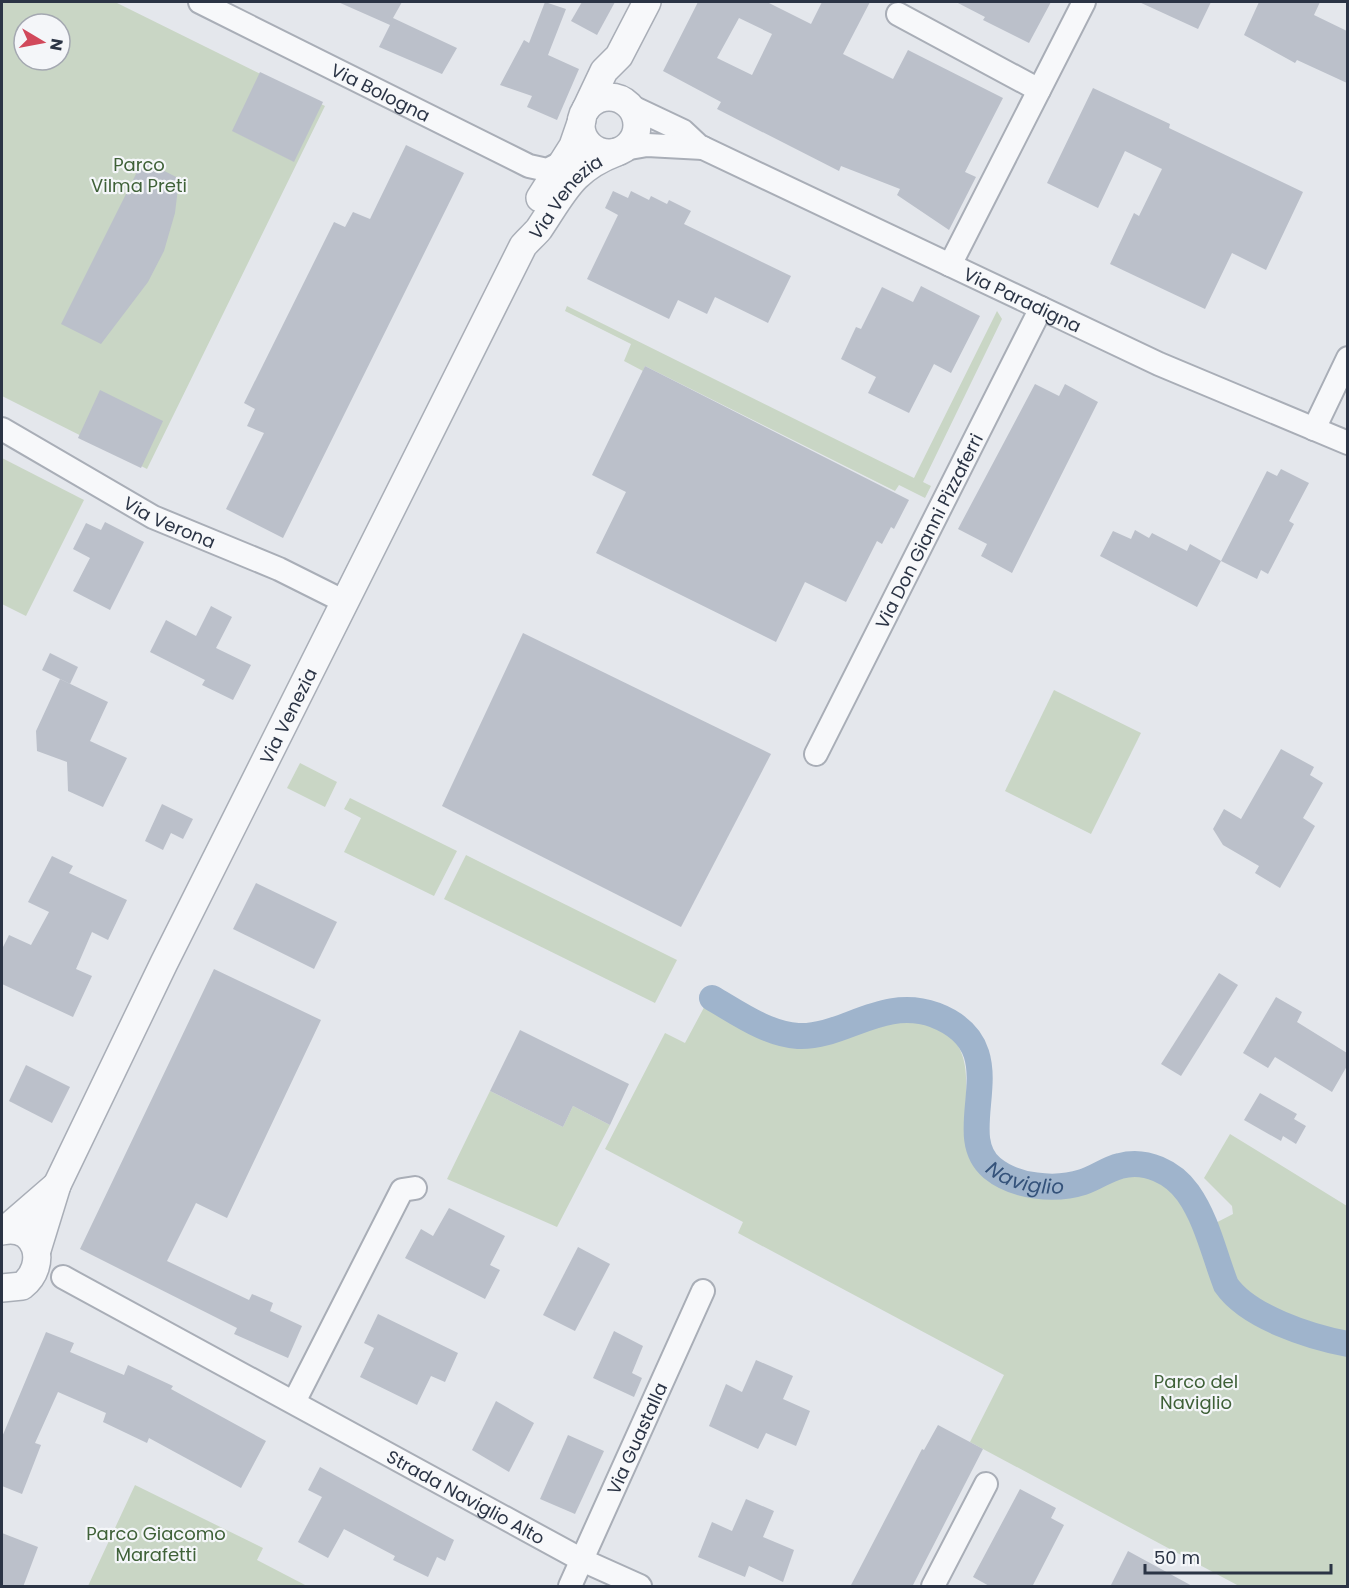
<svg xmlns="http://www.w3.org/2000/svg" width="1349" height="1588" font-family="Poppins,sans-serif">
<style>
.green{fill:#c9d6c5;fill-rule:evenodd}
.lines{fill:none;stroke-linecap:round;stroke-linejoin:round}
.canal{stroke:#9fb4cc;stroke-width:26}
.building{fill:#bbc0ca;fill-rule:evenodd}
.minor-casing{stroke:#a9aeb7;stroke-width:26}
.tertiary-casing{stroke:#a9aeb7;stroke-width:30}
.minor{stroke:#f7f8fa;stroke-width:22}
.tertiary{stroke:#f7f8fa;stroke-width:27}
.labels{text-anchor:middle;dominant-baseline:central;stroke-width:4.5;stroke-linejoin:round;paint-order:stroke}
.street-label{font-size:18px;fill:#2b3445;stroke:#f4f6f9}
.park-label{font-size:18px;fill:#3f6138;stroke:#f4f6f9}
.water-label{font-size:20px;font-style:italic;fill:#34527a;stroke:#f4f6f9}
</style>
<rect width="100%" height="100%" fill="#e4e7ec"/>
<g class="green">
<path d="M2,2H115L325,106L147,469L2,396ZM24,24H60V60H24Z"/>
<polygon points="567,306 914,478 997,311 1002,319 923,482 931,486 925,498 899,485 895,491 645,366 643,371 624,361 631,344 565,311"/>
<polygon points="2,458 84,500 26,616 2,604"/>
<polygon points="1054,690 1141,733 1091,834 1005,791"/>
<polygon points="300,763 337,782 325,807 287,788"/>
<polygon points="350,798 457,851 434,896 344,852 361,818 344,809"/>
<polygon points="466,855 677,960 655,1003 444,899"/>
<path d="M708,1000C753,1037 794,1060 853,1036C878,1026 898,1015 926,1023C1009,1049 925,1150 999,1185C1022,1196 1049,1200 1074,1195C1086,1192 1097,1187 1108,1182C1161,1163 1182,1184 1198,1232L1233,1214L1232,1206L1204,1178L1230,1134L1347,1206V1586H1239L970,1442L1004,1375L738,1233L743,1222L605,1149L665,1033L685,1043Z"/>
<polygon points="490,1091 563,1127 573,1106 610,1125 557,1227 447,1179"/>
<polygon points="135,1485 263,1548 257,1560 307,1586 88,1586"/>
</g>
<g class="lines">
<path class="canal" id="s1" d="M712,998C738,1013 767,1034 798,1036C844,1038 882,996 935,1015C1021,1048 948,1131 992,1168C1015,1187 1055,1191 1083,1182C1096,1178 1107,1169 1120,1166C1146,1159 1173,1172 1188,1193C1207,1220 1214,1254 1226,1285C1248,1317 1310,1337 1348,1344"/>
</g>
<g class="building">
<polygon points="338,2 402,2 393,18 457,48 442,74 379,47 390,25"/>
<polygon points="545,2 566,9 548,55 579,69 557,120 527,107 532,96 500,85 524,40 529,43"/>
<polygon points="582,2 615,2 597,35 571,21"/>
<path d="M698,2H767L811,24L822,2H870L843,54L893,79L908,50L1003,98L965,172L976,177L949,230L897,195L900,189L841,166L839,171L717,109L721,102L663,71ZM739,18L772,34L752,75L717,58Z"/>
<polygon points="956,2 1051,2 1029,43 983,20 985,17"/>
<polygon points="1139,2 1211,2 1198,29"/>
<polygon points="1259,2 1320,2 1314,15 1347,31 1347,83 1297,60 1295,63 1244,35"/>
<polygon points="260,72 323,102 294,162 232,131"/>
<polygon points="1093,88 1170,124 1169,128 1303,192 1266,270 1232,253 1205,309 1110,264 1134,213 1139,216 1162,169 1125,151 1098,208 1047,183"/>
<polygon points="406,145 464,173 283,538 226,509 264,433 247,426 255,409 244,403 334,222 345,227 353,212 370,219"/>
<polygon points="143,160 182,180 178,188 175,213 164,251 148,282 101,344 61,324"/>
<polygon points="613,191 628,198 631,191 649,200 651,196 667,204 669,200 691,211 684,224 791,276 768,323 715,297 707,314 678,300 669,319 587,279 618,215 605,208"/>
<polygon points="921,286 980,316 951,373 934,364 909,413 868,393 876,377 841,359 856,327 861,329 882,287 913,302"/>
<polygon points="645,366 909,500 894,529 891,527 882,544 877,541 846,602 805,582 776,642 596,553 626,492 592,475"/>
<polygon points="1035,384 1059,396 1065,384 1098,402 1012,573 981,556 987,544 958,529"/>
<polygon points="100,390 163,421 141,468 78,438"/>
<polygon points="1281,469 1309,483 1289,521 1294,524 1268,574 1261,570 1257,579 1221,561 1267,471 1277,476"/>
<polygon points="105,522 144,542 110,610 73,591 90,558 73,549 86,523 101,530"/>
<polygon points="1135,530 1149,538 1152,533 1187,551 1190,544 1221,561 1197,607 1100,556 1113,531 1131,539"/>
<polygon points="211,606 232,617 216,648 251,665 233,700 202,685 205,680 150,652 166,620 196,636"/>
<polygon points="523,633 771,754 681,927 442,806"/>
<polygon points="50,653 78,667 70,684 42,670"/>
<polygon points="60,679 108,702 90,741 127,758 103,807 68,791 67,762 37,751 36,731"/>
<polygon points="1281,749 1314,767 1310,775 1323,783 1303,818 1315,826 1280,888 1255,873 1259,866 1223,845 1213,829 1224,809 1241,819"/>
<polygon points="162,804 193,819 183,839 171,833 163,850 145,841"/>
<polygon points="52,856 73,866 69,873 127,900 108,940 92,932 76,969 92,976 73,1017 2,984 2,949 9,935 31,945 49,912 28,902"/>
<polygon points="256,883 337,922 314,969 233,929"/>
<polygon points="214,969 321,1020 227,1218 196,1203 167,1261 249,1300 252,1294 273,1303 270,1311 302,1326 288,1358 234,1334 237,1328 80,1249"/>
<polygon points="1219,973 1238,985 1181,1076 1161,1064"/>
<polygon points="1276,997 1302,1012 1297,1022 1347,1053 1347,1066 1332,1092 1275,1057 1268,1068 1243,1053"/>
<polygon points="520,1030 629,1084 610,1125 573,1106 563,1127 490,1091"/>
<polygon points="26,1065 70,1087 52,1123 9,1101"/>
<polygon points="1260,1093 1297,1114 1294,1119 1306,1126 1296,1144 1283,1136 1281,1141 1244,1120"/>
<polygon points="449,1208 505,1236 490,1265 500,1270 485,1299 405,1258 421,1229 433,1236"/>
<polygon points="578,1247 610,1264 575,1331 543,1315"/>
<polygon points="378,1314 458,1353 445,1382 431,1376 417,1405 360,1377 374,1348 364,1343"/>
<polygon points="614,1331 643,1346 632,1373 642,1378 634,1397 593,1378"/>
<polygon points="46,1332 74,1343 70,1352 124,1375 128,1365 173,1386 171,1389 266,1441 241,1488 149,1438 147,1443 103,1422 106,1413 58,1392 35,1443 41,1445 22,1494 2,1486 2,1437"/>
<polygon points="756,1360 793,1376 783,1399 810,1411 796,1446 766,1433 758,1449 709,1426 726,1384 742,1392"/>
<polygon points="496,1401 534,1423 509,1472 472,1450"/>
<polygon points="938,1425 983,1449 912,1587 850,1587 922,1449 924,1450"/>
<polygon points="568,1435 604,1451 575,1514 540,1499"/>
<polygon points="320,1467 454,1540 445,1561 437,1557 428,1577 393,1560 395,1556 344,1529 328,1558 298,1542 322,1497 308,1490"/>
<polygon points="1020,1489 1056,1508 1051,1518 1064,1525 1032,1587 991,1587 973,1577"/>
<polygon points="746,1499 774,1511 763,1537 794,1550 783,1582 749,1566 745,1577 698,1557 712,1522 732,1531"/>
<polygon points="2,1533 38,1547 23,1587 2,1587"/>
<polygon points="1128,1551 1194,1587 1110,1587"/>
</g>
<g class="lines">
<g class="minor-casing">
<g id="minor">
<path id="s2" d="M200,2L529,166L547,170L563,162"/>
<polyline points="898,14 1039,90"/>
<path id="s3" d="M628,105L683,131L699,146L1159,364L1348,443"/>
<polyline points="624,149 647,145 703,148"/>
<polyline points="950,265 1084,2"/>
<path id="s4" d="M2,429L153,517L279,569L345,602"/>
<polyline points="1314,429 1348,358"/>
<path id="s5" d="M816,754L1041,308"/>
<path id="s6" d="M63,1277L582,1560L640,1586"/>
<polyline points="294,1402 402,1190 415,1188"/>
<path id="s7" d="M570,1586L703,1291"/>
<polyline points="933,1586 986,1484"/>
</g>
</g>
<g class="tertiary-casing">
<g id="tertiary">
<circle cx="609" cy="125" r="28"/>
<polyline points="586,109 604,71 619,56 647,2"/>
<polyline points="540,198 573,146 582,120"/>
<polyline points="5,1230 57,1185"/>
<path d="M2,1231C37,1223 49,1265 22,1286L2,1288"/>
<path id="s8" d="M37,1250L57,1185L164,963L523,246C528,240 534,235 539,229C564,192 572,169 617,152"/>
</g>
</g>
<use href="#minor" class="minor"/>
<use href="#tertiary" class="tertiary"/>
</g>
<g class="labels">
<g class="street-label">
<text stroke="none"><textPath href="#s2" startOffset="202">Via Bologna</textPath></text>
<text stroke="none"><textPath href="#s8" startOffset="1182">Via Venezia</textPath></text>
<text stroke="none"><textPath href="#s3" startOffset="441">Via Paradigna</textPath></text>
<text stroke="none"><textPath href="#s4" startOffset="192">Via Verona</textPath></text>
<text stroke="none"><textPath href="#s5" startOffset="250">Via Don Gianni Pizzaferri</textPath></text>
<text stroke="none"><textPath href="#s8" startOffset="591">Via Venezia</textPath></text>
<text stroke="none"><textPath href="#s7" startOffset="162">Via Guastalla</textPath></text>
<text stroke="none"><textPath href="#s6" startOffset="459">Strada Naviglio Alto</textPath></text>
</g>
<g class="park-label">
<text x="139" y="164">Parco<tspan x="139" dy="21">Vilma Preti</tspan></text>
<text x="1196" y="1381">Parco del<tspan x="1196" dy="21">Naviglio</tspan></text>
<text x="156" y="1533">Parco Giacomo<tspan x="156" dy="21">Marafetti</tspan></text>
</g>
<g class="water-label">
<text stroke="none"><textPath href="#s1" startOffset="450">Naviglio</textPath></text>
</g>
</g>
<rect width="1349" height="1588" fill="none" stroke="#2b3445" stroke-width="6"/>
<g transform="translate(42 42) rotate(100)"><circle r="28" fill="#f4f6f9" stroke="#a4a8b1" stroke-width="1.5"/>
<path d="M0-4.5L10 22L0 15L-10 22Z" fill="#d1495b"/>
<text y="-9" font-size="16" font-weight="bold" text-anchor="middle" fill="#2b3445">N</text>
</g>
<path d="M1145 1564v9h186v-9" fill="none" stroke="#2b3445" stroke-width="3"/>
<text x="1154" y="1564" font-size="18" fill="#2b3445" stroke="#f4f6f9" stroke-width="4.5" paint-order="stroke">50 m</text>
</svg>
